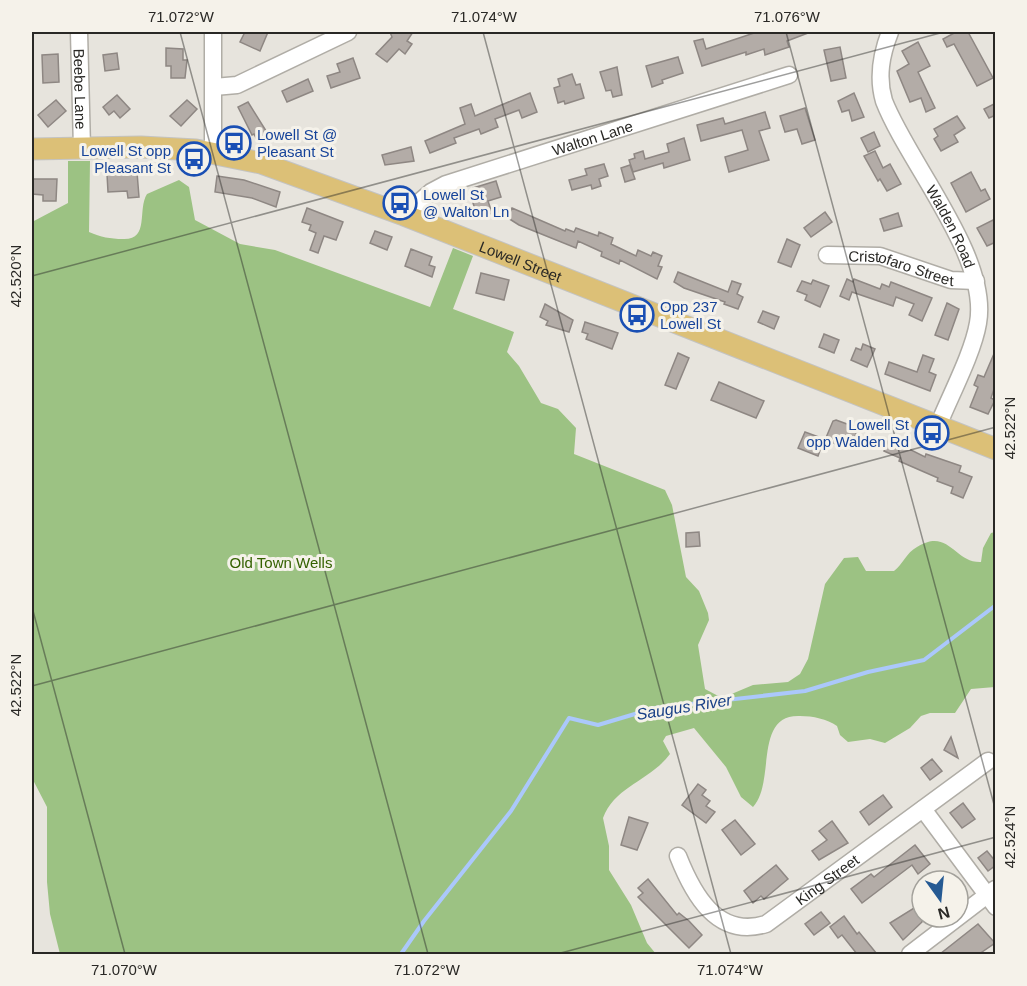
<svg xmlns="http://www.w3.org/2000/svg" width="1027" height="986" font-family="Arial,sans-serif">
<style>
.green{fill:#9cc283}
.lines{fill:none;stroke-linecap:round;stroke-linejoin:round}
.stream{stroke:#abc8fb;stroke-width:4}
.building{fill:#b3aca7;stroke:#8e8783;stroke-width:1.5}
.minor-casing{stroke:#b0ada6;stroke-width:19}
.major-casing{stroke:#c3c3c2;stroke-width:23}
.minor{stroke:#fff;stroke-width:16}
.major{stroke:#dcc077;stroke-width:21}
.ticks{fill:none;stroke:#292825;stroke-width:1.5;stroke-opacity:0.45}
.labels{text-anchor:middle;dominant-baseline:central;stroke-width:6;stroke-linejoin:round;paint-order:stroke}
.street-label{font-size:15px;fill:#292825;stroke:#f5f2ea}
.transit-label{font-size:15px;fill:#164399;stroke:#f5f2ea;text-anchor:start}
.park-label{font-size:15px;fill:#346100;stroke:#f5f2ea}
.water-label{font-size:16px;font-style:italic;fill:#194087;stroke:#f5f2ea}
.neatline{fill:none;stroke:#292825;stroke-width:2}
.ticks-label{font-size:15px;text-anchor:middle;fill:#292825}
</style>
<rect width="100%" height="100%" fill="#e7e4dd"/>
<path class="green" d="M68,161H90L89,232C101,237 110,239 123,239C150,240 137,210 147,194L179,180L189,187L195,220L240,244L275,250L430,307L453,248L473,256L453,309L514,332L507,352L519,366L541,403L558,409L576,428L574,454L665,490L672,505L686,577L699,591L708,613L709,620L698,645L705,689L722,698L753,685L788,682L800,674L808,659L825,584L844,558L858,557L866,571H894C903,564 906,553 917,547C949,527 954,563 981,562L983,548L991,533L995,532V687L971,689L955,713H930L921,716L910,728L885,743L870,739L848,742L840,735L837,726C827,719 813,716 800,716C753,714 776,783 753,807L741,797L726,767L694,728L666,736L663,741L670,754C650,781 615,786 603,818L609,846V870L631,905L647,943L656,954H60L50,914L47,882V807L32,778V222L68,203Z"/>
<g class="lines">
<polyline class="stream" points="401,954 424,921 511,811 569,718 598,725 655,708 805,691 868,672 924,660 996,605"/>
</g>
<g class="building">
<polygon points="245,32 268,32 260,51 240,42"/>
<polygon points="390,32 413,32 407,41 412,44 405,54 399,49 387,62 376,54 392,37"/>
<polygon points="757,32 808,33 787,41 789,47 765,55 764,49 746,55 746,52 702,66 694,41 703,39 706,49"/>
<polygon points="956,32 968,32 993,78 977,86 954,44 947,47 943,39"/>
<polygon points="918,42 930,66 918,72 935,108 926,112 921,98 910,102 897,71 909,64 902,51"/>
<polygon points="840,47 846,78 831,81 824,50"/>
<polygon points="166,48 183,49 183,60 187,60 185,78 171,78 171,66 166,66"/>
<polygon points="117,53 119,69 105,71 103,55"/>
<polygon points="58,54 59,82 43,83 42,55"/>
<polygon points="678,57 683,73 662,80 663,83 652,87 646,66"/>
<polygon points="353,58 360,78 331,88 327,76 340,72 337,64"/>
<polygon points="617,67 622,95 613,97 611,90 606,91 600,72"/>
<polygon points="572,74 576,85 580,84 584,98 565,104 564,101 558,103 554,88 560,86 558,79"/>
<polygon points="308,79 313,91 287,102 282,91"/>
<polygon points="530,93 537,112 522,118 519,110 495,119 498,127 481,134 479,129 454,138 456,143 430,153 425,141 465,124 460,108 471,104 475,116"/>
<polygon points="854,93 864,117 852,121 849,110 842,112 838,101"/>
<polygon points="117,95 130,109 120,118 114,111 109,115 103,107"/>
<polygon points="56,100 66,111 48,127 38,115"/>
<polygon points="187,100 197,109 181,126 170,116"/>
<polygon points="248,102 268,134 257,140 254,134 252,135 238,107"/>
<polygon points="996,103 996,115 989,118 984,109"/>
<polygon points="805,108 815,140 802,144 797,129 785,132 780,116"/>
<polygon points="765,112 770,128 759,131 769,160 729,172 725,157 748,150 742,130 701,141 697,125 723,118 725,124"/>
<polygon points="957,116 965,128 954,135 958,142 941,151 934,139 938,136 934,129"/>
<polygon points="874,132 880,146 868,152 861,138"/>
<polygon points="684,138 690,160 664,168 663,163 633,172 629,160 635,158 634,154 643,151 645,159 669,152 667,144"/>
<polygon points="411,147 414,161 385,165 382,155"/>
<polygon points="875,151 883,168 890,164 901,184 887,191 880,179 878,181 864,156"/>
<polygon points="604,164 608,176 599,179 601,186 592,189 591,185 572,190 569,180 587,175 585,169"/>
<polygon points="630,165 635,179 625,182 621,168"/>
<polygon points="137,172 139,197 128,198 127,191 108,192 107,174"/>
<polygon points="971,172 981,191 985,189 990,199 966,212 951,183"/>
<polygon points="217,176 244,180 280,192 276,207 252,198 215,192"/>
<polygon points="32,179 57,179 56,201 43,201 43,195 32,194"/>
<polygon points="496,181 501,197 488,201 492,213 478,218 471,197 476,195 473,188"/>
<polygon points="307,208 343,222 336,240 324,236 318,253 310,250 316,233 309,230 311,225 302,222"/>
<polygon points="512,208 565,231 566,229 574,232 576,228 598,236 599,232 613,238 611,244 636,256 638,250 651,256 653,252 662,256 658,266 662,267 657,279 620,260 619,264 601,256 602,252 578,241 576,248 519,225 508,218"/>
<polygon points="825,212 832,222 811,237 804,228"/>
<polygon points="898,213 902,226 884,231 880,219"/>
<polygon points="993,220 996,226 996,242 987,246 977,228"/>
<polygon points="375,231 392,237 387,250 370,243"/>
<polygon points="787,239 800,245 791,267 778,262"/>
<polygon points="411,249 432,257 429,265 435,267 432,277 405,266"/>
<polygon points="678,272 728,292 732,281 741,284 737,294 743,297 738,309 724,304 725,302 684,288 674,282"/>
<polygon points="481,273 509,280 504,300 476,293"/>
<polygon points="847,279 853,282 854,279 880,289 882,284 889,287 891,282 932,298 922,321 909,315 914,304 896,297 893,306 852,292 849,300 840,296"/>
<polygon points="813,280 829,286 820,307 805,300 807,295 797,291 802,281 811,284"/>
<polygon points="947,303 959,309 948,340 935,335"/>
<polygon points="545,304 573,320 569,332 546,325 548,321 540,317"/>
<polygon points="763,311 779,317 774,329 758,322"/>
<polygon points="585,322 618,333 612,349 586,339 588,334 582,332"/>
<polygon points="824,334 839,340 834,353 819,347"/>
<polygon points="863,344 875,349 867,367 851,360 856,348 861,350"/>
<polygon points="996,349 995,386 991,398 995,400 988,414 970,407 978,387 974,385 978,375 984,377"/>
<polygon points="678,353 689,358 676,389 665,385"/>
<polygon points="923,355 934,359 929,372 936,375 930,391 885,374 889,362 917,372"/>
<polygon points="719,382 764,401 756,418 711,400"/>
<polygon points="836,420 858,428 852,445 837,439 836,444 825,440 833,421"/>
<polygon points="805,432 824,439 818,456 798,448"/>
<polygon points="889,439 925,457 926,454 961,466 959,472 972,477 963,498 951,493 953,487 937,481 938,478 899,461 900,458 884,451"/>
<polygon points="699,532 700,546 686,547 686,533"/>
<polygon points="951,737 958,758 944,750"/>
<polygon points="932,759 942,771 930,780 921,768"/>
<polygon points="698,784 706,790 702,795 710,801 706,806 715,812 706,823 682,805"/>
<polygon points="883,795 892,807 869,825 860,812"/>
<polygon points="963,803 975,819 962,828 950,813"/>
<polygon points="629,817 648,823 637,850 621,845"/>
<polygon points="735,820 755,844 741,855 722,830"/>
<polygon points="832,821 848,843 819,860 812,851 827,840 819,831"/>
<polygon points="915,845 930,864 918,874 912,865 862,903 851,889 871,874 874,877"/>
<polygon points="987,851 996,862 996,865 988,871 978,858"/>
<polygon points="776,865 788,879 764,899 761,896 753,903 744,891"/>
<polygon points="648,879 677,915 679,913 689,921 702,935 689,948 638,897 643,893 638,888"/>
<polygon points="922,903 922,922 903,940 890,923"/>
<polygon points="821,912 830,923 814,935 805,924"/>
<polygon points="844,916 857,934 859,932 877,954 857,954 842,935 838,938 830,927"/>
<polygon points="978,924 995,943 979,954 940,954"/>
</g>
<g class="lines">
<g class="minor-casing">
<g id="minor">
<path id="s1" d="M79,32L82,148"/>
<polyline points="213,32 213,151"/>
<path id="s2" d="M890,32C881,55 877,77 884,101C908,163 990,257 978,323C973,353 950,396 938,426"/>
<polyline points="214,87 237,85 348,32"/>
<path id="s3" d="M404,215L431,192L446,184L789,75"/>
<path id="s4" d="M827,255L880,256L951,280L976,281"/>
<polyline points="923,809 996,907"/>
<path id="s5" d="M678,856C693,894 717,939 766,924L988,761"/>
<polyline points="910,954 995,889"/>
</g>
</g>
<g class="major-casing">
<g id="major">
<path id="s6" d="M32,149L141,147L196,150L261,163L404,215L996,449"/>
</g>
</g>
<use href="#minor" class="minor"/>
<use href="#major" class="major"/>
</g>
<path class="ticks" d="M180,32L428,954M483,32L731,954M786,32L996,812M32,276L944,32M32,607L125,954M32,686L996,427M557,954L996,837"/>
<defs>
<g id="bus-ring" transform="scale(1.725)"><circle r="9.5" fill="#f5f2ea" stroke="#1a4fb4" stroke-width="1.5"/><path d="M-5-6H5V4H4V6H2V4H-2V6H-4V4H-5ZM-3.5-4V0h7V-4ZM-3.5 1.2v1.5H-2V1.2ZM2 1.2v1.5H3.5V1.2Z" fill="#1a4fb4"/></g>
</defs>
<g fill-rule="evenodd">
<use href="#bus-ring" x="234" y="143"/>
<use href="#bus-ring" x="194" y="159"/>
<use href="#bus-ring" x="400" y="203"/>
<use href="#bus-ring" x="637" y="315"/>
<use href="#bus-ring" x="932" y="433"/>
</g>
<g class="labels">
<g class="street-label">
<text stroke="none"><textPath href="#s1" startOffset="57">Beebe Lane</textPath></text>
<text stroke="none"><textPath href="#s3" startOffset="206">Walton Lane</textPath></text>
<text stroke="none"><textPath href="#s2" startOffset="213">Walden Road</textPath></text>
<text stroke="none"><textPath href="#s6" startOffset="508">Lowell Street</textPath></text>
<text stroke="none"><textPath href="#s4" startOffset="76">Cristofaro Street</textPath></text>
<text stroke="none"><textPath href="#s5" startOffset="200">King Street</textPath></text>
</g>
<g class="transit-label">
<text x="257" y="134">Lowell St @<tspan x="257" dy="17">Pleasant St</tspan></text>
<text x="171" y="150" text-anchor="end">Lowell St opp<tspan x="171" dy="17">Pleasant St</tspan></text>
<text x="423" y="194">Lowell St<tspan x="423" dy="17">@ Walton Ln</tspan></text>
<text x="660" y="306">Opp 237<tspan x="660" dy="17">Lowell St</tspan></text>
<text x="909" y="424" text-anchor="end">Lowell St<tspan x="909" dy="17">opp Walden Rd</tspan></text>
</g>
<g class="park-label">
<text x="281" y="562">Old Town Wells</text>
</g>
<g class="water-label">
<text transform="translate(684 707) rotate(-9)">Saugus River</text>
</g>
</g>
<rect width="1027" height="986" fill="none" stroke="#f5f2ea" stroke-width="66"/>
<g transform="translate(940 899) rotate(165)"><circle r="28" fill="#f5f2ea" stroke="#a3a19b" stroke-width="1.5"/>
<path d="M0-4.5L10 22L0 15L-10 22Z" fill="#255a93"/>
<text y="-9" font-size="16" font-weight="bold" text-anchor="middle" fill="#292825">N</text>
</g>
<rect x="33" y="33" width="961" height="920" class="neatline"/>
<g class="ticks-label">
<text x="181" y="22">71.072°W</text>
<text x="484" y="22">71.074°W</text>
<text x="787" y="22">71.076°W</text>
<text transform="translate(16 276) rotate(-90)" y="5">42.520°N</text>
<text transform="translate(1010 428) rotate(-90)" y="5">42.522°N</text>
<text transform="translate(16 685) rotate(-90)" y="5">42.522°N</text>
<text transform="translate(1010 837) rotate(-90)" y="5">42.524°N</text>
<text x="124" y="975">71.070°W</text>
<text x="427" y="975">71.072°W</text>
<text x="730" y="975">71.074°W</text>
</g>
</svg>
